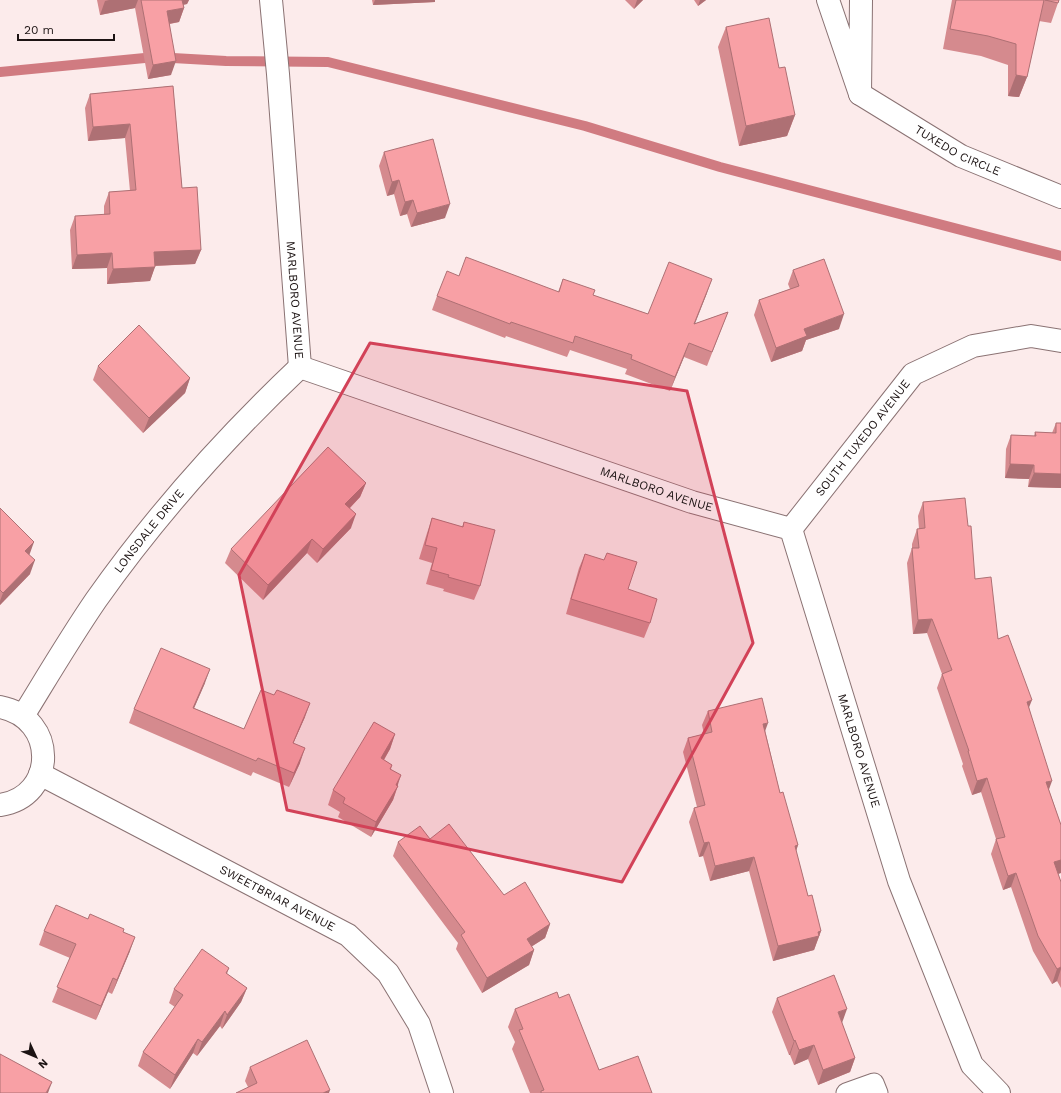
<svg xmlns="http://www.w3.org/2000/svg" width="1061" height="1093" font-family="'Work Sans',sans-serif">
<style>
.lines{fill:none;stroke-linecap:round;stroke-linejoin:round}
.stream{stroke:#d07b81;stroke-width:10}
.lane-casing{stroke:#8a7273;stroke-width:21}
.street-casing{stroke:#8a7273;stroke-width:24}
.lane{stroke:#fff;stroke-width:19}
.street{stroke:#fff;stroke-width:22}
.wall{fill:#d58a8e}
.shaded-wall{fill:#ae7074}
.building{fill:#f8a0a5;stroke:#ae7074}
.marked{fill:#d24258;fill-opacity:0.2;stroke:#d24258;stroke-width:3;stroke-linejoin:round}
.labels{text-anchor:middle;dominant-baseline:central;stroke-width:3;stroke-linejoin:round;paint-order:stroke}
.street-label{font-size:12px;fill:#1c1313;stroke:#fcebeb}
</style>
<rect width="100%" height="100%" fill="#fcebeb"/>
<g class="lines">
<polyline class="stream" points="0,72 155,57 226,61 328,62 585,126 720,167 1061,256"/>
<g class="lane-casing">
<polyline id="lane" points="846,1093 874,1083 878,1093"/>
</g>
<g class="street-casing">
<g id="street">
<path id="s1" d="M271,0L278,74L300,367"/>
<polyline points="828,0 860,94 861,0"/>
<path id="s2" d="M860,94L961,156L1061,197"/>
<path id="s3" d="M300,367L692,502L791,529L899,881L972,1065L999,1093"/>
<path id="s4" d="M791,529L913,374L973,346L1031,336L1061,341"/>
<path d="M0,707C58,718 57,797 0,805"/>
<path id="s5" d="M23,716C47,677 70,638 96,600C156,515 224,439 300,367"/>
<path id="s6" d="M40,774L348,935L388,973L419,1024L442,1093"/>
</g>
</g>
<use href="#lane" class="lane"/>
<use href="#street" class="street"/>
</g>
<g class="wall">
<polygon points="97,0 189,0 187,4 183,5 184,8 179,22 170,24 171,75 148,79 135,8 100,15"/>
<polygon points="372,0 435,0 435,2 373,5"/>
<polygon points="625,0 643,0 634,9"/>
<polygon points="694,0 706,0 698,6"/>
<polygon points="952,0 1059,0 1051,23 1039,21 1027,77 1019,97 1008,96 1008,65 981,56 943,49"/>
<polygon points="726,27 779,68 795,115 787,136 739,146 718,47"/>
<polygon points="173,86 182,188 201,250 195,264 155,266 150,281 107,284 107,268 72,269 70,230 75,216 104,215 104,206 109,192 130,191 125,138 88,141 85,108 90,94"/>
<polygon points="384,152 445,218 411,227 407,214 400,216 394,194 387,196 379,166"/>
<polygon points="793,270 839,329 806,340 802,351 771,362 754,315 759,300 790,289 788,284"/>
<polygon points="459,276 558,292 563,279 593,295 648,314 707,293 694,324 728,312 707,366 684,357 670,391 625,374 627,369 570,350 567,357 506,336 505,338 432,310 437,296"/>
<polygon points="98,366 190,378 185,393 143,433 93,380"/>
<polygon points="1056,423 1061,488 1028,487 1029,479 1005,478 1006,449 1011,435 1034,436 1035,432 1052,433"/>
<polygon points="366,483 360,497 350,508 351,528 317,563 307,553 263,600 225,563 231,549"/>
<polygon points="923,502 968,526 975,579 998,639 1029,707 1049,790 1061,825 1061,873 1058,874 1061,882 1061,988 1057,981 1052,984 1033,951 1011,887 1003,890 991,854 996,839 981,792 972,795 962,766 963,764 937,688 942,674 927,633 913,634 907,563 912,548 912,544 917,529 919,529 918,516"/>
<polygon points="0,508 29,554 30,574 0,605"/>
<polygon points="432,518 462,527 464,522 480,586 474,600 443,591 444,589 426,584 432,563 419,559 427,533"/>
<polygon points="585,554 650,623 644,638 566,614 579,568"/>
<polygon points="205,683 194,708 244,729 305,717 293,744 300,763 289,787 253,772 251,776 129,723 134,709"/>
<polygon points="708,711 765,730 780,793 798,845 796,851 808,896 821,931 814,950 773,961 749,871 710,881 703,856 699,857 689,822 694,808 697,807 683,752 688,738 704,734 702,725"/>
<polygon points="395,734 390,749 384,760 392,765 391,769 398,786 393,800 371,837 338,817 340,812 328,805 333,790"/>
<polygon points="430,839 504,895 550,924 545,938 531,947 534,950 529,965 482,993 456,949 458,943 393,856 398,842"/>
<polygon points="88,919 123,932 130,951 112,994 108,992 96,1020 52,1002 70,958 39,945 44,931"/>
<polygon points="229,968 227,974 247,988 241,1002 222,1029 220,1026 197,1056 193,1053 170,1089 138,1066 143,1052 175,1007 169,1003 174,989"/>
<polygon points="559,998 599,1070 652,1093 530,1093 512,1049 515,1042 508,1027 515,1009"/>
<polygon points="777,998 842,1023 855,1058 850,1072 818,1085 808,1059 794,1065 790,1055 789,1055 772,1012"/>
<polygon points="250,1067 329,1093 248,1087 245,1081"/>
</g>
<g class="shaded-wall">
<polygon points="109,0 138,0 135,8 100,15 105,1"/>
<polygon points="178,0 189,0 187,4 175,6"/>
<polygon points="375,0 435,0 435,2 373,5"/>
<polygon points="637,0 643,0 634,9"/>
<polygon points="700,0 706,0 698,6"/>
<polygon points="184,8 179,22 162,25 167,11"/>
<polygon points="176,61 171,75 148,79 153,65"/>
<polygon points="1016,75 1027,77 1019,97 1008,96"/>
<polygon points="795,115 787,136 739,146 746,126"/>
<polygon points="130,124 125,138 88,141 93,127"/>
<polygon points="399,180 394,194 387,196 392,182"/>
<polygon points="413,200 407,214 400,216 405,202"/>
<polygon points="450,204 445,218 411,227 417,213"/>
<polygon points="201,250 195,264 149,266 154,252"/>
<polygon points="112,253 107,268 72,269 77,255"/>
<polygon points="155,267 150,281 107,284 113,269"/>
<polygon points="712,279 707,293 689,339 694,324"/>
<polygon points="844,314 839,329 806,340 802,351 771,362 776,348 804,329"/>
<polygon points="689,343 684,357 670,391 675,377"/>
<polygon points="190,378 185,393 143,433 149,418"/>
<polygon points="1010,464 1034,465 1029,479 1005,478"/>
<polygon points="1034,473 1061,474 1061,488 1028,487"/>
<polygon points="366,483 360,497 340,518 345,504"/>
<polygon points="356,514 351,528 317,563 323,549"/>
<polygon points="312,539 307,553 263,600 268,585"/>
<polygon points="34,542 29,556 25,551"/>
<polygon points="35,560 30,574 0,605 0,601 3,593"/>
<polygon points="932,619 927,633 913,634 918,620"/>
<polygon points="210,669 205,683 188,722 193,708"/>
<polygon points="1032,700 1026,715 1027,702"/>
<polygon points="310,703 305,717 287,757 293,743"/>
<polygon points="768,723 763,737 763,724"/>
<polygon points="395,734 390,749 376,773 381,758"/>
<polygon points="305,748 300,763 289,787 294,773"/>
<polygon points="401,775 393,800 371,837 376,822"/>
<polygon points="987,778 981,792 972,795 977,781"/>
<polygon points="1052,781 1047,795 1046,782"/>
<polygon points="709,842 703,856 699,857 704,843"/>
<polygon points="798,845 793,860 795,846"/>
<polygon points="754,857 749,871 710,881 715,866"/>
<polygon points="1061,860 1061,873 1049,876 1054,862"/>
<polygon points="1016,873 1011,887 1003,890 1008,876"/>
<polygon points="550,924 545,938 521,953 527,939"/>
<polygon points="821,931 814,950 773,961 778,946"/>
<polygon points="135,937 130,951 112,994 117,980"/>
<polygon points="534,950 529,965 482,993 487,978"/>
<polygon points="1061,967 1061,969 1057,981 1052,984 1057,969"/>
<polygon points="113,978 108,992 96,1020 101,1006"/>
<polygon points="247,988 241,1002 222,1029 227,1015"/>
<polygon points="847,1009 842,1023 838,1012"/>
<polygon points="225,1011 220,1026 197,1056 202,1042"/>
<polygon points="198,1039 193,1053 170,1089 175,1075"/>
<polygon points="795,1040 790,1055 789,1055 794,1041"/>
<polygon points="814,1045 808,1059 794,1065 799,1050"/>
<polygon points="855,1058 850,1072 818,1085 823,1070"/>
<polygon points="52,1082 48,1093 46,1093"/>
<polygon points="330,1090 329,1093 323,1093"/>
</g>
<g class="building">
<polygon points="141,0 182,0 184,8 167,11 176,61 153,65"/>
<polygon points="956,0 1044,0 1027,77 1016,75 1016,44 988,36 950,29"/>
<polygon points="1045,0 1059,0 1058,3"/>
<polygon points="769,18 779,68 785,67 795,115 746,126 726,27"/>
<polygon points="173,86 182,188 197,187 201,250 154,252 155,267 113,269 112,253 77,255 75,216 110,214 109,192 136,190 130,124 93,127 90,94"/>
<polygon points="433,139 450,204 417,213 413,200 405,202 399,180 392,182 384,152"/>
<polygon points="466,257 559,292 563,279 595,290 593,295 648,314 669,262 712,279 694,324 728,312 712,352 689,343 675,377 631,359 632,355 575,336 573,343 511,322 510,324 437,296 447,271 459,276"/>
<polygon points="824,259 844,314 804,329 807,336 776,348 759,300 799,286 793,270"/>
<polygon points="139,325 190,378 149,418 98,366"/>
<polygon points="1056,423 1061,423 1061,474 1034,473 1034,465 1010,464 1011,435 1036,436 1035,432 1056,433"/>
<polygon points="328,447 366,483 345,504 356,514 323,549 312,539 268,585 231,549"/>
<polygon points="965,498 968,526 971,526 975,579 991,577 998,639 1008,635 1032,700 1027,702 1052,781 1046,782 1061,825 1061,860 1054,862 1061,882 1061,967 1057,969 1038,936 1016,873 1008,876 996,839 1005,837 987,778 977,781 968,751 969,751 942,674 952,670 932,619 918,620 912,548 919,548 917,529 925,528 923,502"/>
<polygon points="0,508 34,542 25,551 35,560 3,593 0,590"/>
<polygon points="432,518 463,527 464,522 495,530 480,586 448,577 449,575 431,570 437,548 425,545"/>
<polygon points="607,553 637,562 628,589 657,599 650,623 571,599 585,554 604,560"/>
<polygon points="161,648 210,669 193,708 244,729 261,690 274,695 277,690 310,703 293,743 305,748 294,773 258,758 256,761 134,709"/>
<polygon points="762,698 768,723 763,724 780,793 783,792 798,845 795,846 808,896 812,895 821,931 818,932 819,936 778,946 754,857 715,866 709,842 704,843 694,808 705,805 688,738 712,732 708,711"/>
<polygon points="374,722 395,734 381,758 392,765 390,769 401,775 396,785 398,786 376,822 343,803 345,798 333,790"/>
<polygon points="449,824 504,895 525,882 550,924 527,939 534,950 487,978 461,935 465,932 398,842 420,826 430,839"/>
<polygon points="56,905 88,919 90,914 124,929 123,932 135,937 117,980 113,978 101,1006 57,987 76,944 44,931"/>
<polygon points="202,949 229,968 226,973 247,988 227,1015 225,1011 202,1042 198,1039 175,1075 143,1052 183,995 174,989"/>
<polygon points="834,975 847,1009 838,1012 855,1058 823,1070 814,1045 799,1050 795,1040 794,1041 777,998"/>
<polygon points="557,992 559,998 569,994 599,1070 638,1056 652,1093 541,1093 541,1091 544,1090 519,1030 523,1029 515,1009"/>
<polygon points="307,1040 330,1090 323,1093 236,1093 257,1083 250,1067"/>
<polygon points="0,1054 52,1082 46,1093 0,1093"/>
</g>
<path class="marked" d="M370,343L687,391L753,643L622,882L287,810L239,575Z"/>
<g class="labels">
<g class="street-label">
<text stroke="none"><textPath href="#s2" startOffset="113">TUXEDO CIRCLE</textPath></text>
<text stroke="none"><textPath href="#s1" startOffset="301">MARLBORO AVENUE</textPath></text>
<text stroke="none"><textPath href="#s4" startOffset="116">SOUTH TUXEDO AVENUE</textPath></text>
<text stroke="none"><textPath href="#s3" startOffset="377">MARLBORO AVENUE</textPath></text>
<text stroke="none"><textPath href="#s5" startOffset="224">LONSDALE DRIVE</textPath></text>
<text stroke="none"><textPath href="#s3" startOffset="749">MARLBORO AVENUE</textPath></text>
<text stroke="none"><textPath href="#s6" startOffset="268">SWEETBRIAR AVENUE</textPath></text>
</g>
</g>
<g transform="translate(36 1057) rotate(134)" stroke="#fcebeb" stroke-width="3" paint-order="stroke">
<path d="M0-3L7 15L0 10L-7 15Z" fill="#1c1313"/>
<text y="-6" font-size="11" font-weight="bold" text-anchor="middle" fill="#1c1313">N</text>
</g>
<path d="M18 34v6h96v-6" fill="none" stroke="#1c1313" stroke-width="2"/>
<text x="24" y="34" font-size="12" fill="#1c1313" stroke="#fcebeb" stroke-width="3" paint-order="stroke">20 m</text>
</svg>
